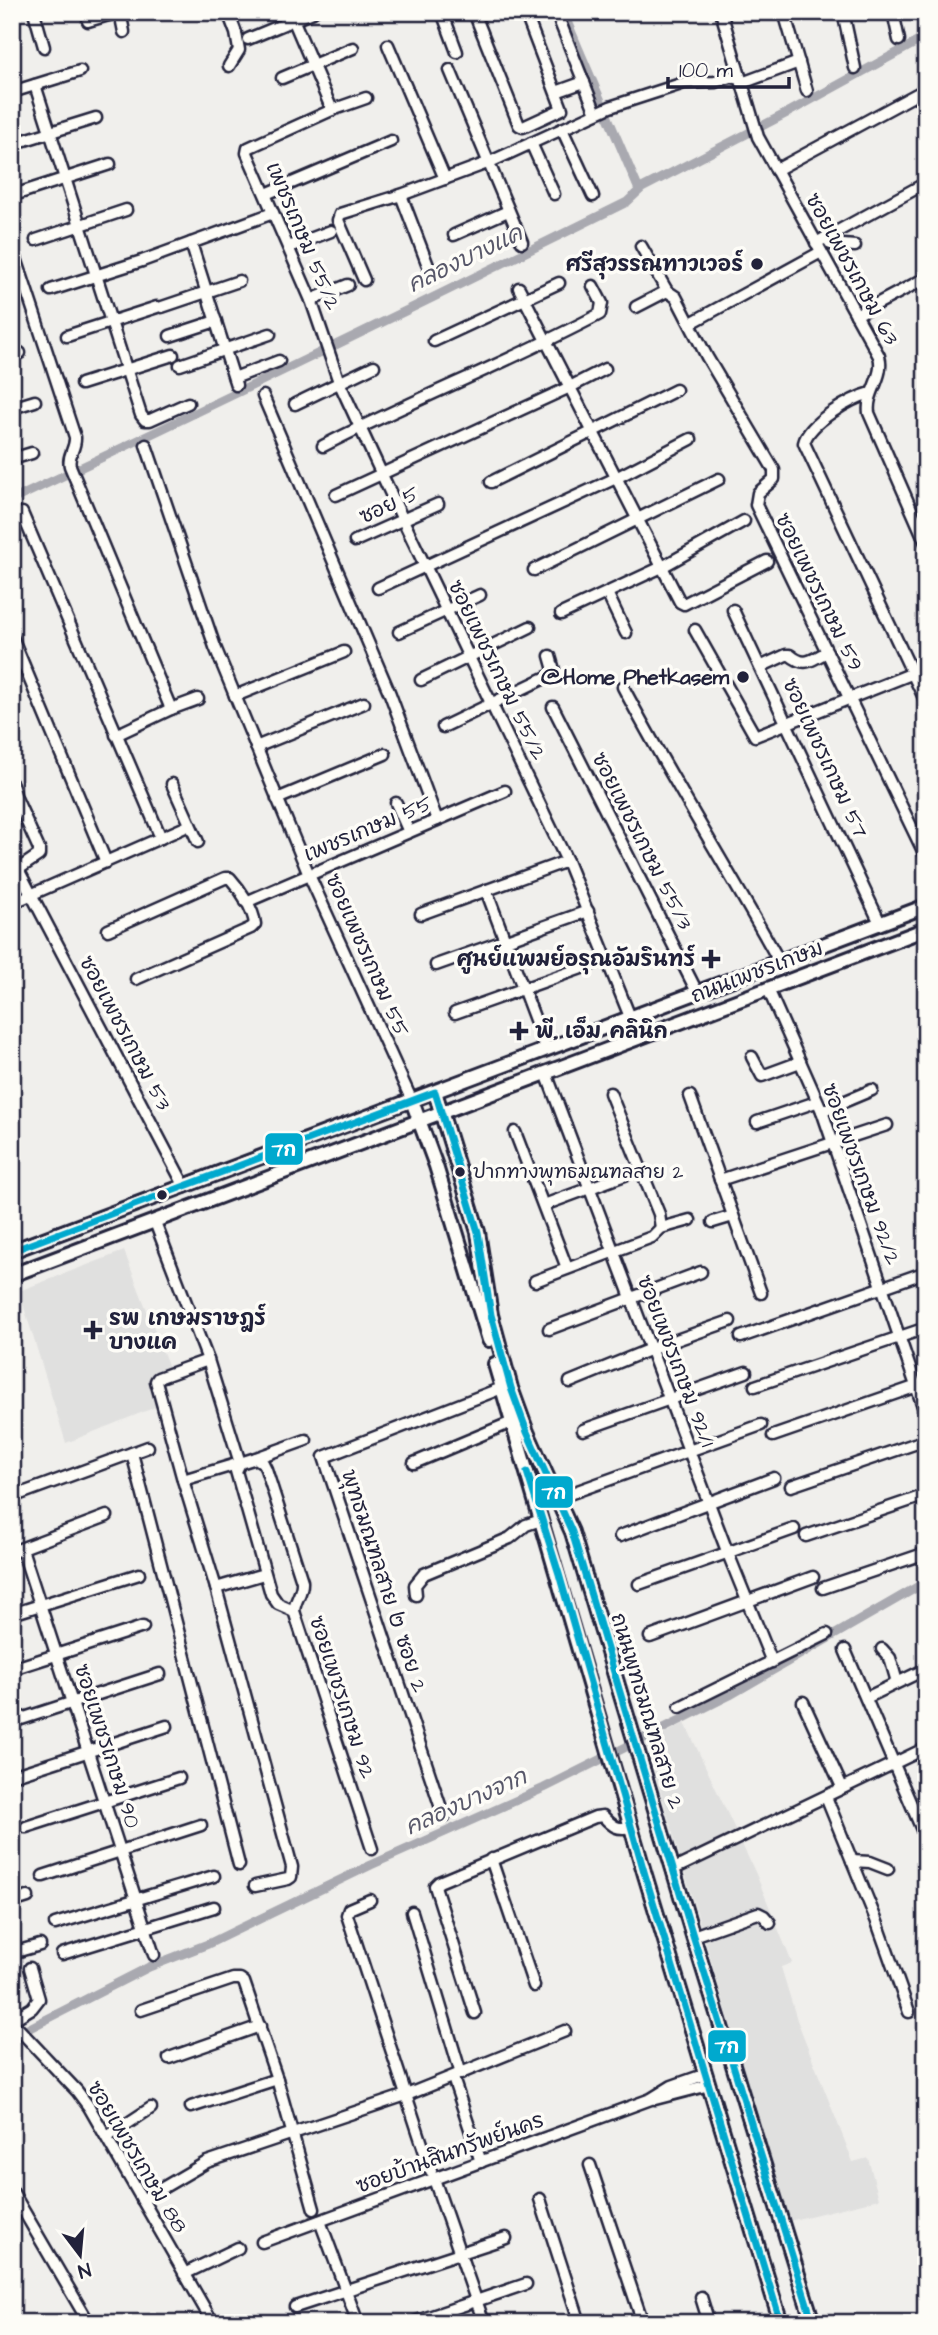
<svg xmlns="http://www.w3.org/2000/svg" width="938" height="2335" font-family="'Architects Daughter','Playpen Sans Thai',sans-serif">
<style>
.built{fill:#e0e0df}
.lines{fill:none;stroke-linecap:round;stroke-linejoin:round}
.canal{stroke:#a9a9b0;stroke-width:9}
.minor-casing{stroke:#22223b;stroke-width:15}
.major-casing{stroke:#22223b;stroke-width:18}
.minor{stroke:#fdfcf7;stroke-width:10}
.major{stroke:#fdfcf7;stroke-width:12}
.bus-1-casing{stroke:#fdfcf7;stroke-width:12}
.bus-1{stroke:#00a9ce;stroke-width:7}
.poi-dot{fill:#22223b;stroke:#fdfcf7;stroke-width:2.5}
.labels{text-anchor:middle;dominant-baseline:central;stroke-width:7;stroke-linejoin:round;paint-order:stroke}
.bus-label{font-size:19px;fill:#22223b;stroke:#fdfcf7;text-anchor:start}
.street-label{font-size:21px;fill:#22223b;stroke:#fdfcf7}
.poi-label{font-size:21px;font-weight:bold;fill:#22223b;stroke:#fdfcf7;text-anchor:end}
.water-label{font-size:23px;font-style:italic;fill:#58586a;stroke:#fdfcf7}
.line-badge{stroke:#fdfcf7;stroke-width:2.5}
.badge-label{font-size:19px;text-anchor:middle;font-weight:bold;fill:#fff}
</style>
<rect width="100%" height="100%" fill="#f0efec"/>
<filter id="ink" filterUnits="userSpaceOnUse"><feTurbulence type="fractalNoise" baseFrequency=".0143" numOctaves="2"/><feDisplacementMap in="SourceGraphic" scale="14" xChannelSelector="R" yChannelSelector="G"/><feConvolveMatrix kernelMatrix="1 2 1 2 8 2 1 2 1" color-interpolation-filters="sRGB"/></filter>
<g filter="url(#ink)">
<g class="built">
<polygon points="124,1251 170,1370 150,1378 158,1406 66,1443 19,1291"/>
<polygon points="685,1723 756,1874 792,1963 781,1967 797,2020 853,2162 868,2158 879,2199 789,2221 646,1743"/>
</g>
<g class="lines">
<g class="canal">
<polyline points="563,12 639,190"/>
<path d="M12,500C219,403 423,303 627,202L642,188L787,113L926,37"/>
<polyline points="12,2037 149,1967 208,1944 371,1865 544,1788 730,1695 926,1582"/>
<polyline points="12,2312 19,2323"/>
</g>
<g class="minor-casing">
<g id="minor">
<polyline points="34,12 44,47"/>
<polyline points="120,12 124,32"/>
<polyline points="228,12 236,33 239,50 229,66"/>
<polyline points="290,12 332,110"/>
<polyline points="442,12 457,52"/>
<polyline points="556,12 596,113"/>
<path d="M721,12L758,137L879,356C885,377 866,392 869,413L926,543"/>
<polyline points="784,12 807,91"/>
<polyline points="843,12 855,68"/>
<polyline points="893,12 899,40"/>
<polyline points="477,20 519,125 523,127 562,109 525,12"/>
<polyline points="88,21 119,12"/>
<polyline points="248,39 313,12"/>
<polyline points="388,45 445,179"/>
<polyline points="450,70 522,242"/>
<polyline points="282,78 353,48"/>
<polyline points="742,83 799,62"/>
<polyline points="35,85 141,415 145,420 150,420 188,403"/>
<polyline points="12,92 80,71"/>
<polyline points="556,92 584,82"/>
<polyline points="366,98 332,110 248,148 247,153 311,300 339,382 403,520 567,861 630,1017"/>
<polyline points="562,129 593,196"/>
<polyline points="531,143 554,194"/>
<polyline points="12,144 96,118"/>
<polyline points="776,170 926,89"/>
<polyline points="20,193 110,164"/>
<polyline points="266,194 391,141"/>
<polyline points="401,195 432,276"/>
<polyline points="454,235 508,211"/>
<polyline points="826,237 831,244 855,246"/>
<polyline points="36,240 126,210"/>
<polyline points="191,243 236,385"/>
<polyline points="816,243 926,183"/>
<path d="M12,246L75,437C76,449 67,455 70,466L171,709L116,735"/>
<polyline points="641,246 667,291 676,297 707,357 774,470 774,479 758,493 756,505 926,857"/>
<polyline points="289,247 331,231"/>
<polyline points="364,280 338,220 340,214 401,195 490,162 610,107 684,83 715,82 731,77 741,79"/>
<polyline points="519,288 680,602 684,604 767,561"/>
<polyline points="51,290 142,261 273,213"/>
<polyline points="311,300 348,285"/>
<polyline points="162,307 239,281"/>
<polyline points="636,307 667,291"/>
<polyline points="856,315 926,278"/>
<polyline points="691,323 821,252"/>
<polyline points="67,336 157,307"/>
<polyline points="170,336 216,321"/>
<polyline points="434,341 559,283"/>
<polyline points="12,355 20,353"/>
<polyline points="180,365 270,334"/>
<polyline points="234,378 279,361"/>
<polyline points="81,384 173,355"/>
<path d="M871,393C852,398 809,422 804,443L926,702"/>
<polyline points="263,396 390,694 437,820"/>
<polyline points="295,404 374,366"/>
<polyline points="12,408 35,401"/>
<polyline points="146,445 215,647 309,875 412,1101"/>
<path d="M323,446C414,399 510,362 600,314L602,303L593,286"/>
<polyline points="12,459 32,453"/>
<polyline points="491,482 676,390"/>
<polyline points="336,495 570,387 605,369"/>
<polyline points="22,513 161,838"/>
<polyline points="355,541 438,504"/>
<polyline points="534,570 719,479"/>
<polyline points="378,588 616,478 691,439"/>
<polyline points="607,593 626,633"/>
<polyline points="733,610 880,923"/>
<polyline points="561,614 662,567 744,521"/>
<polyline points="695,630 755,736 926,668"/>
<polyline points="399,632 480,595"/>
<polyline points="12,637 106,862"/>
<path d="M760,667L786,655H790C806,668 810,660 827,652"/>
<polyline points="421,680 530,627"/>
<path d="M623,687C672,780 728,869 779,961"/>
<polyline points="235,696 344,652"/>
<polyline points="553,707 697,992"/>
<polyline points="171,709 198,699"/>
<polyline points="443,727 551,675 554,670 550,656"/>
<polyline points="256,747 364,703"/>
<polyline points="12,784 16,798 39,849 39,855 20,868 20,873 185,1187"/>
<polyline points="172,784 198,842"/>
<polyline points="277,799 385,754"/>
<polyline points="396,803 409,832"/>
<polyline points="486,890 546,1049"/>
<polyline points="246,902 505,791"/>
<polyline points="12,903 190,825"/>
<polyline points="421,914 567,861"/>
<path d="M108,930L225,878H230C240,889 253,908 255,924L251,928L136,979"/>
<polyline points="436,965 588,911"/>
<polyline points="768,989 822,1111 926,1415"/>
<polyline points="455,1013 607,959"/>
<polyline points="752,1057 762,1076 800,1062"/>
<polyline points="546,1073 727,1551 772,1662"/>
<polyline points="610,1093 659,1214 661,1228"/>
<polyline points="690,1096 761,1293"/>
<polyline points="822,1111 872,1090"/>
<polyline points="757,1122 816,1102"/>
<polyline points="515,1132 567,1268"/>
<polyline points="720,1180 887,1125"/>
<polyline points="544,1205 641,1169"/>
<path d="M155,1222L208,1360L240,1463L256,1458L263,1463L266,1469L302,1581C303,1593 295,1599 294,1611L372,1849"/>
<polyline points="713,1222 733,1216"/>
<polyline points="535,1281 652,1237 661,1228 690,1220"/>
<polyline points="549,1329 701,1272"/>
<polyline points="741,1337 926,1272"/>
<polyline points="570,1382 651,1349 730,1321"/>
<polyline points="755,1386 926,1328"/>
<polyline points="583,1430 746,1372"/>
<polyline points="773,1436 926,1383"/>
<polyline points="132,1453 239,1865"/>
<polyline points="256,1458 306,1440"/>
<polyline points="240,1463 236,1471 271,1594 278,1604 294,1611"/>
<polyline points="414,1463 512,1422"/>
<polyline points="183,1480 156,1381 158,1378 208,1360"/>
<polyline points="791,1486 926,1440"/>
<polyline points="12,1497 148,1447"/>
<polyline points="558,1498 761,1425"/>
<polyline points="620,1536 774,1478"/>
<polyline points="806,1536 926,1495"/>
<polyline points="22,1549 154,1955"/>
<polyline points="12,1552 107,1516"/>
<polyline points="639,1584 794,1529"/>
<polyline points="216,1588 183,1480 240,1463"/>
<polyline points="823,1588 926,1553"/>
<polyline points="416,1595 415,1585 424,1574 496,1544 510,1538 526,1525 541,1520"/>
<polyline points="12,1614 139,1574"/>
<polyline points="650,1637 813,1577"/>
<polyline points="882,1649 890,1658 897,1682"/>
<polyline points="845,1650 926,1839"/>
<polyline points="12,1669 143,1627"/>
<polyline points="866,1698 926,1669"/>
<polyline points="803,1702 842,1787"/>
<polyline points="680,1707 827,1634"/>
<polyline points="12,1722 160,1674"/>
<polyline points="12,1776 167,1726"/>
<polyline points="826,1797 877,1922 909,2012"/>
<polyline points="444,1817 324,1457 502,1388"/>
<polyline points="26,1827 179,1778"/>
<polyline points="12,1846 14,1845"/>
<polyline points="491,1859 534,1986"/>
<polyline points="852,1861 870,1862 888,1869"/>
<polyline points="674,1869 926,1748"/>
<polyline points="43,1876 201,1825"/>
<polyline points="255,1886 288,1879 291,1877 292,1867 216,1588 264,1574"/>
<polyline points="370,1900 349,1909 347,1915 431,2171"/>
<polyline points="12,1902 28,1897"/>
<polyline points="412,1912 461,2074"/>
<polyline points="55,1924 214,1876"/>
<polyline points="693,1936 758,1913 764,1916 770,1923"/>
<polyline points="12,1937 17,1952"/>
<polyline points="12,1953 40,1945"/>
<polyline points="62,1954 214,1907"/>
<polyline points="141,2010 233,1979 240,1979 244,1982 277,2079 314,2209"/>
<path d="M475,2013L435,1886L439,1882L595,1817L603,1816C613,1827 617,1830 632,1827"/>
<polyline points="12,2020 32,2008 39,1999 30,1968"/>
<polyline points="12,2022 77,2091 89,2107 213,2323"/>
<polyline points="169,2058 260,2026"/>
<polyline points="453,2078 481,2162"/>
<polyline points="655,2099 709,2085"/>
<polyline points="191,2107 277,2079"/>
<polyline points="107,2137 151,2108"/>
<polyline points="590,2165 643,2323"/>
<polyline points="434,2179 484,2323"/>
<polyline points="12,2191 89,2323"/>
<polyline points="540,2199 580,2323"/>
<polyline points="142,2200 207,2162 409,2094 565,2031"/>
<polyline points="320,2221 358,2323"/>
<polyline points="262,2242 651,2099 672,2086 706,2074"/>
<polyline points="184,2274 238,2248"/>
<polyline points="701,2297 709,2323"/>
<polyline points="295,2307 506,2238"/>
<polyline points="411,2323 526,2284"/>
</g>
</g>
<g class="major-casing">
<g id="major">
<polyline points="435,1092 478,1232 491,1315 511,1388 527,1432 572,1532 693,1936 813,2323"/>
<polyline points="412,1101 436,1166 489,1340"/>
<polyline points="12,1251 926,906"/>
<polyline points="12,1275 926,929"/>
<polyline points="495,1364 645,1875 781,2323"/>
</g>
</g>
<use href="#minor" class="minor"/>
<use href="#major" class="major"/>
<g class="bus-1-casing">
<g id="bus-1">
<polyline points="12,1251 435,1092 478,1232 491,1315 511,1388 527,1432 572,1532 693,1936 813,2323"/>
<polyline points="527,1472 559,1574 645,1875 781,2323"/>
</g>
</g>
<use href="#bus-1" class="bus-1"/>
</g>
</g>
<g class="poi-dot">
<circle cx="757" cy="264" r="7"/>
<circle cx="743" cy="677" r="7"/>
<path d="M707.5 948.5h7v7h7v7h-7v7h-7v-7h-7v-7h7z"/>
<path d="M515.5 1020.5h7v7h7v7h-7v7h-7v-7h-7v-7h7z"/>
<circle cx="460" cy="1172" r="6"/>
<circle cx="162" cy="1195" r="6"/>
<path d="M89.5 1319.5h7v7h7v7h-7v7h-7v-7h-7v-7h7z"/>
</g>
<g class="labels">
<g class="bus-label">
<text x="473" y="1172">ปากทางพุทธมณฑลสาย 2</text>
</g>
<g class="street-label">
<text transform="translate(303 236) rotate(67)">เพชรเกษม 55/2</text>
<text transform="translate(852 269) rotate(61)">ซอยเพชรเกษม 63</text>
<text transform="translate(389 505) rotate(-24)">ซอย 5</text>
<text transform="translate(819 592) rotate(64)">ซอยเพชรเกษม 59</text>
<text transform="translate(497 670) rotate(64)">ซอยเพชรเกษม 55/2</text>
<text transform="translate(825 758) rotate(65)">ซอยเพชรเกษม 57</text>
<text transform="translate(368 829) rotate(-23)">เพชรเกษม 55</text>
<text transform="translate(642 841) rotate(63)">ซอยเพชรเกษม 55/3</text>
<text transform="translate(367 955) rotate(66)">ซอยเพชรเกษม 55</text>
<text transform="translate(757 972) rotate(-21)">ถนนเพชรเกษม</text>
<text transform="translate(125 1033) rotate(62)">ซอยเพชรเกษม 53</text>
<text transform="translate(861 1174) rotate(70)">ซอยเพชรเกษม 92/2</text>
<text transform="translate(676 1361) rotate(69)">ซอยเพชรเกษม 92/1</text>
<text transform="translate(384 1581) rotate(72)">พุทธมณฑลสาย ๒ ซอย 2</text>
<text transform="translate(342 1697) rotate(72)">ซอยเพชรเกษม 92</text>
<text transform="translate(647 1711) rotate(73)">ถนนพุทธมณฑลสาย 2</text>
<text transform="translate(107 1746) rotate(72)">ซอยเพชรเกษม 90</text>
<text transform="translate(450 2153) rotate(-20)">ซอยบ้านสินทรัพย์นคร</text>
<text transform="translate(137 2157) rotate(59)">ซอยเพชรเกษม 88</text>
</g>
<g class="poi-label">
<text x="743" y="264">ศรีสุวรรณทาวเวอร์</text>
<text x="729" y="677">@Home Phetkasem</text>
<text x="695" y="959">ศูนย์แพมย์อรุณอัมรินทร์</text>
<text x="535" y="1031" text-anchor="start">พี. เอ็ม คลินิก</text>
<text x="109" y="1318" text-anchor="start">รพ เกษมราษฎร์<tspan x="109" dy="24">บางแค</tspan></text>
</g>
<g class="water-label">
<text transform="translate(465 259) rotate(-26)">คลองบางแค</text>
<text transform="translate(466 1802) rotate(-24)">คลองบางจาก</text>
</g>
</g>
<g class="line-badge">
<rect x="264" y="1132" width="40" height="34" rx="7" fill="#00a9ce"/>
<rect x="534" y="1475" width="40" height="34" rx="7" fill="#00a9ce"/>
<rect x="707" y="2029" width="40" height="34" rx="7" fill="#00a9ce"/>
</g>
<g class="badge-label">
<text x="284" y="1156">7ก</text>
<text x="554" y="1499">7ก</text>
<text x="727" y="2053">7ก</text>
</g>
<rect width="938" height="2335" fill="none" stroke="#fdfcf7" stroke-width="42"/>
<rect x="21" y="21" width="896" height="2293" fill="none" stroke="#22223b" stroke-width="2.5" filter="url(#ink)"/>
<g transform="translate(80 2255) rotate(164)" stroke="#fdfcf7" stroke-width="5" paint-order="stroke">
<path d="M0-5L12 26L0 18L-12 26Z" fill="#22223b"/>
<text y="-10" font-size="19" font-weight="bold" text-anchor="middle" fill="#22223b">N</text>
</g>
<path d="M668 77v10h121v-10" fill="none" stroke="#22223b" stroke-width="3.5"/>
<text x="679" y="77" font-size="21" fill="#22223b" stroke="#fdfcf7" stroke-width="5" paint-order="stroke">100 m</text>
</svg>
